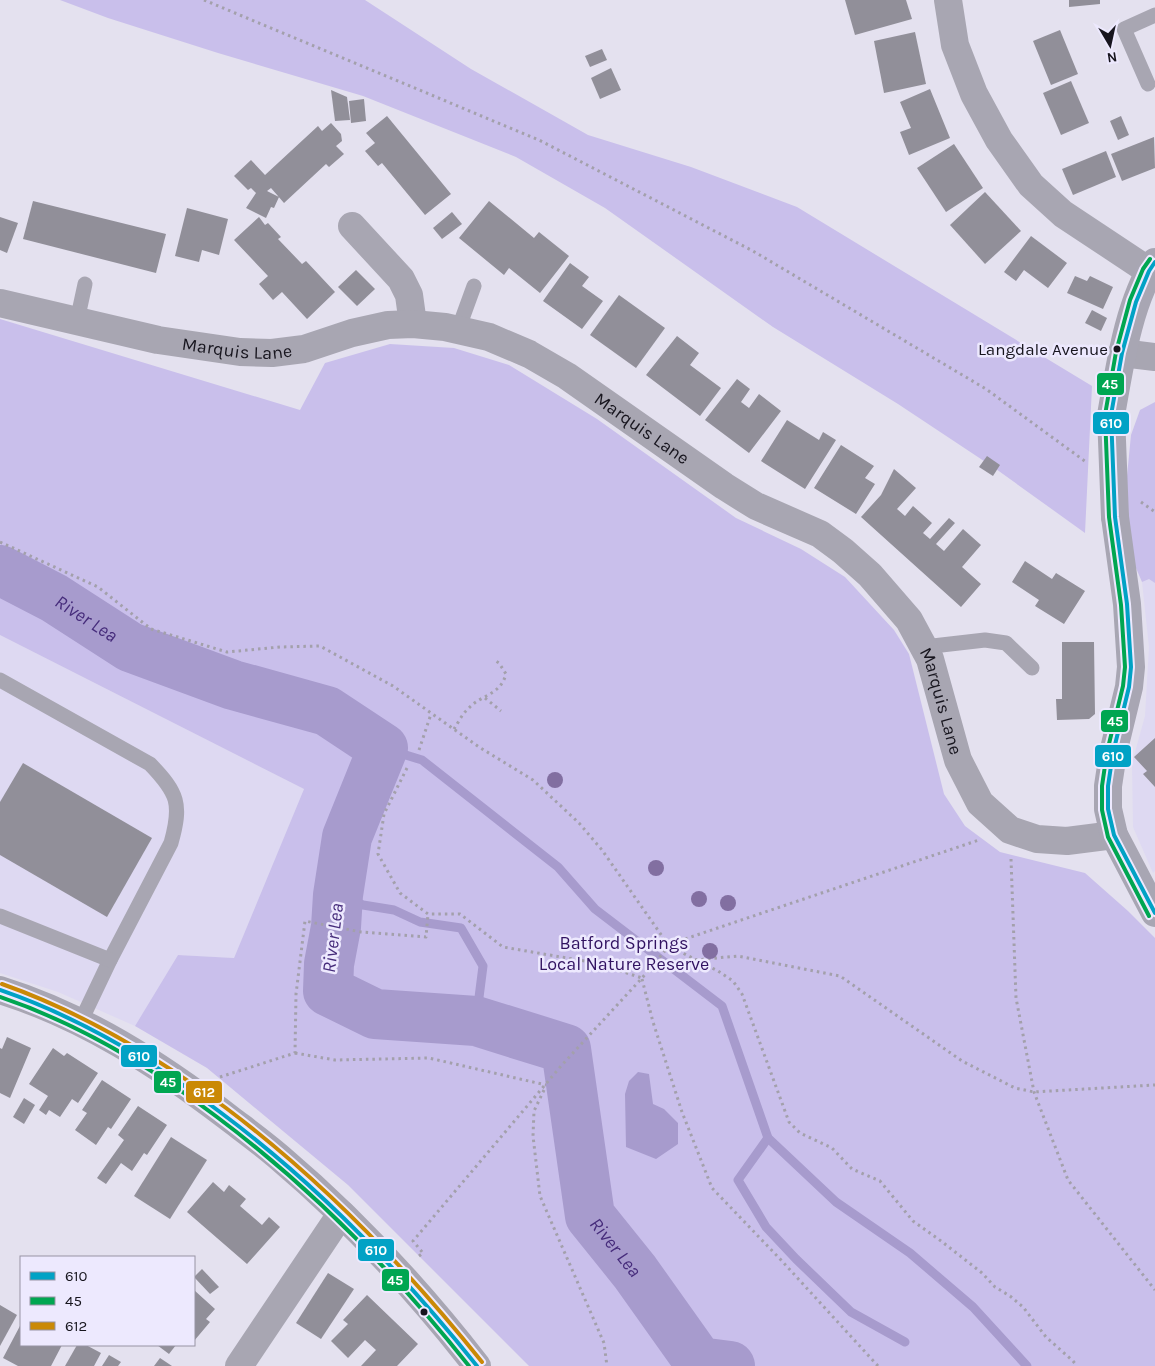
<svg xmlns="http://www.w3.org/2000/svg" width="1155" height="1366" font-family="Karla,sans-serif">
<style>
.built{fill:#ded9f2}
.green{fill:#c9bfeb}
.water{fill:#a79bcd}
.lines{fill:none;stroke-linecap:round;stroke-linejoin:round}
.stream{stroke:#a79bcd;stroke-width:9}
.river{stroke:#a79bcd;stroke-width:50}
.building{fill:#918f99}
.path{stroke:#a3a0ab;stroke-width:3;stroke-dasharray:2.5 4;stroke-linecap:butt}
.lane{stroke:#a8a6b2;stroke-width:15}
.street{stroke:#a8a6b2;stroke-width:28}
.secondary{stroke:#a8a6b3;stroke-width:28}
.secondary-bridge{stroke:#a8a6b3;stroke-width:28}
.bus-1-casing{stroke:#ede9fe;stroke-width:8}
.bus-2-casing{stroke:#ede9fe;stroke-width:8}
.bus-3-casing{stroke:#ede9fe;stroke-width:8}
.bus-1{stroke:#01a2c5;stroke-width:4}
.bus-2{stroke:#00a651;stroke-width:4}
.bus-3{stroke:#ca8906;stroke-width:4}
.tree{fill:#826fa1}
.bus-dot{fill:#17151e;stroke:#ede9fe;stroke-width:2}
.labels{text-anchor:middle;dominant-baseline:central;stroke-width:5;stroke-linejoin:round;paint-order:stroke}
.bus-label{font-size:17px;fill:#17151e;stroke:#ede9fe;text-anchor:end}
.street-label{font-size:18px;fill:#17151e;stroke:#ede9fe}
.park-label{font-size:18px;fill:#311261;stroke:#ede9fe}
.water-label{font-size:19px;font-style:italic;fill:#462c7b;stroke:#ede9fe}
.line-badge{stroke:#ede9fe;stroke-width:2}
.badge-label{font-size:14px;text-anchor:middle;font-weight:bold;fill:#fff}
</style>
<rect width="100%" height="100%" fill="#e4e1ef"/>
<g class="built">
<polygon points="1149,578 1155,583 1155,871 1153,873 1133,827 1132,763 1145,716 1149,647 1142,582"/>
<polygon points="0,635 304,789 234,958 178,955 135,1026 58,992 0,973"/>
</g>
<g class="green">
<polygon points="60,0 365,0 471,69 588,135 691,167 797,207 1092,386 1085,533 996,469 898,404 773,327 605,208 516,157 363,96 218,53 108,18"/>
<polygon points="0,319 300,410 325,363 390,344 454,348 509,365 597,419 736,518 801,549 845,577 894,630 909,654 944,794 965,826 1000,852 1085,873 1128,911 1155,938 1155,1366 529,1366 348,1185 207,1068 135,1026 178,955 234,958 304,789 0,635"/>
<polygon points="1155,402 1155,583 1149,579 1142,582 1124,540 1123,517 1131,435 1140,410"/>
</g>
<polygon class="water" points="638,1072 649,1074 653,1104 664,1109 678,1123 678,1144 656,1159 626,1147 625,1094 629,1081"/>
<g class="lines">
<g class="stream">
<polyline points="383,748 422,760 558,867 595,909 722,1006 768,1138 836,1202 910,1253 973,1307 1027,1366"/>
<polyline points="338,895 363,905 394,910 420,922 461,928 483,966 476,1021"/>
<polyline points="768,1138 738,1180 766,1227 796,1259 851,1312 905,1342"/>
</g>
<path class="river" id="s1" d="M0,570L54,598L130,647L233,685L327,711L383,748L347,837L338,895L336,927L329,964L328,991L375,1014L476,1021L566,1049L590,1216L635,1272L699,1362L730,1366"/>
</g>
<g class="building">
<polygon points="845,0 906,0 912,19 855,35"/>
<polygon points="1069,0 1100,0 1100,4 1069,7"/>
<polygon points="1060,30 1078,74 1051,85 1033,41"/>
<polygon points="915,32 926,84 884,93 874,41"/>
<polygon points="602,49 607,60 590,67 585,56"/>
<polygon points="611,68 621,90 600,99 591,78"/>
<polygon points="1071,81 1089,123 1061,135 1043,93"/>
<polygon points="930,89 950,138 909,155 900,132 911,128 900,102"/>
<polygon points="331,90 347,97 350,120 335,121"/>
<polygon points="364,99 366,121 351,123 349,101"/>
<polygon points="387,116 451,194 425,215 382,163 378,166 365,151 375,143 366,133"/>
<polygon points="1121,116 1129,135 1118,140 1110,121"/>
<polygon points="331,123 341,134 342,141 336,146 344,154 329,167 326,164 284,203 271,188 267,191 279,197 274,208 271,207 266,218 246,208 256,193 251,188 248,190 234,176 251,160 265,175 318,126 322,131"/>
<polygon points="1154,137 1155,168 1122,181 1111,154"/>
<polygon points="954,144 983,188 946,212 917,168"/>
<polygon points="1106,151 1116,177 1073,195 1062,169"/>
<polygon points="985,192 1021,231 985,264 950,225"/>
<polygon points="33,201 166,234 156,273 23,239"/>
<polygon points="489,201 534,238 539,232 569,256 540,293 509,268 504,275 459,238"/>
<polygon points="187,208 228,219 219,255 202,250 199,262 175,256"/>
<polygon points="452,212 462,224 442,239 433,228"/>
<polygon points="0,217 18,223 7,253 0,250"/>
<polygon points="259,217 265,225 268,223 281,237 278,239 302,264 306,261 335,292 307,319 282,292 273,300 259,284 268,276 234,240"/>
<polygon points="1031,236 1067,263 1048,288 1024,270 1016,281 1004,272"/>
<polygon points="570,263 589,277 582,286 603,301 582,329 543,301"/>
<polygon points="356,270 375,289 357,306 338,287"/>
<polygon points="1075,276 1087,281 1090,276 1113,287 1103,309 1067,293"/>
<polygon points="619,295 665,328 636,368 590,335"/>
<polygon points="1092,310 1107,318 1101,331 1085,323"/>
<polygon points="677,336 699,353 690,365 721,388 700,416 646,375"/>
<polygon points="737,379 750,389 741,402 749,408 759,394 781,411 749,453 705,420"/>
<polygon points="787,420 819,440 823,432 836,440 805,489 761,461"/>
<polygon points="841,445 874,466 865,478 875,484 856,514 814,488"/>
<polygon points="987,456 1000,465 993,476 979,467"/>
<polygon points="894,469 916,488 897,509 905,516 913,506 932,523 923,533 930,539 949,518 955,523 936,544 944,551 963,529 981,545 962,567 981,584 961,607 861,517 881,495"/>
<polygon points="1025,561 1052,579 1056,573 1085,591 1064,624 1035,606 1039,600 1012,582"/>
<polygon points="1062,642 1094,642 1095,714 1089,719 1057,720 1056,699 1062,699"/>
<polygon points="1155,738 1155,787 1143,774 1147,771 1134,757"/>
<polygon points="23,763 152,838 107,917 0,855 0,802"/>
<polygon points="7,1037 31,1048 10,1098 0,1093 0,1048 2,1049"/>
<polygon points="53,1048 64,1056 67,1053 98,1073 78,1103 72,1099 60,1117 49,1110 46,1115 39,1110 48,1096 29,1084"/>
<polygon points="102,1080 131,1099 111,1129 108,1127 96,1145 75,1130 87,1113 82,1110"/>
<polygon points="24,1098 35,1105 24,1124 13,1117"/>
<polygon points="138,1106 167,1125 147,1155 144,1153 132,1171 121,1163 106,1184 97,1178 124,1140 118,1135"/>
<polygon points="171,1137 207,1160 170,1219 134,1196"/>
<polygon points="213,1182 224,1192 229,1185 246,1199 240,1206 262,1225 269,1217 280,1227 247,1264 187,1212"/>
<polygon points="202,1269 219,1287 210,1294 194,1277"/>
<polygon points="328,1273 354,1289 321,1339 296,1323"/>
<polygon points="194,1290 215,1309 206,1319 210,1322 194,1341"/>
<polygon points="367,1295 418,1344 397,1366 361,1366 376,1350 365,1340 348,1358 331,1341 348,1324 343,1320"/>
<polygon points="0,1305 17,1315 0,1346"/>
<polygon points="21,1324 21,1345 62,1345 51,1366 18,1366 3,1358"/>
<polygon points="77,1345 86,1345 101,1353 94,1366 65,1366"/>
<polygon points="157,1345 176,1345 169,1354"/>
<polygon points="109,1355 121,1362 118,1366 102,1366"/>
<polygon points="160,1358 172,1366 154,1366"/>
</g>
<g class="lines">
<g class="path">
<polyline points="204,0 539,140 753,251 986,389 1086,462"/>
<polyline points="1141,502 1155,512"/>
<polyline points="0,542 98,587 151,629 227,652 280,647 320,646 393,686 479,747 533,780 579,823 602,850 669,946 718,971 733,981 742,994 789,1122 800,1133 832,1148 852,1169 880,1181 913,1221 941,1241 982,1273 995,1287 1010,1296 1023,1307 1046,1337 1073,1361 1077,1366"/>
<polyline points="485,698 501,711"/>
<path d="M454,729C458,723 462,714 468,709C481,694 500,696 506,674L499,663L494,660"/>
<polyline points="419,750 431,714"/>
<polyline points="407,768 384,814 378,854 400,893 428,914 460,914 503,947 596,963 642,978"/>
<polyline points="1011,859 1016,998 1034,1092 1068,1180 1155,1290"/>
<polyline points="695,960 738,956 840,976 962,1061 1015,1088 1034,1092 1155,1085"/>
<polyline points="642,979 653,1022 682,1112 712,1188 781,1260 878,1366"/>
<polyline points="295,1053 335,1060 429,1058 546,1085"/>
<polyline points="220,1077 295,1053 296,994 305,921 361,932 426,937 428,914"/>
<polyline points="544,1090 534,1111 533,1136 540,1196 604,1343 607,1366"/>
<polyline points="419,1256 423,1253 413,1241 561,1066 642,978 669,946 682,940 979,840"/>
</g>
<g class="lane">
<polyline points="1148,84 1124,29 1155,15"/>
<polyline points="77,321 85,284"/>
<polyline points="458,330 474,286"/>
<polyline points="924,647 985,640 1006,643 1032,668"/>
<path d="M0,680L150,764C178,793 182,804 171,843L110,960L80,1023"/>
<polyline points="0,916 110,960"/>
</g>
<g class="street">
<polyline points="948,0 955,45 974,94 999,140 1031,185 1063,214 1149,271"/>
<polyline points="352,226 401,279 409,295 413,324"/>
<path id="s2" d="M0,303L158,340L240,352L272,353L304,349L352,333L388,325L413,324L445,327L489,337L529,354L567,376L724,486L756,506L820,534L843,551L870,575L909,620L930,659L958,760L980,803L1010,830L1037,839L1067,841L1114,835"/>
<polyline points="1122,353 1155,357"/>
<polyline points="239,1366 341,1214"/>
</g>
<g class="secondary">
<path d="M1111,415C1120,365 1128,305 1155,262"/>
<polyline points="1115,517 1127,604 1131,667 1129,687 1113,753 1108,786 1108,809 1114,835 1155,913"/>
<path d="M0,990C84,1016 160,1065 229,1118C246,1131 264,1144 280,1158C353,1220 418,1290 477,1366"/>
</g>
<polyline class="secondary-bridge" points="1111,415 1115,517"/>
<g class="bus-1-casing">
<g id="bus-1">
<polyline points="1155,262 1149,271 1136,302 1122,353 1111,415 1115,517 1127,604 1131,667 1129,687 1113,753 1108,786 1108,809 1114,835 1155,913"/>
<path d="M0,990C81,1018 152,1060 220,1112C318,1185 401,1271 477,1366"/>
</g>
</g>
<g class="bus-2-casing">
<g id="bus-2">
<polyline points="1149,916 1108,837 1102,810 1102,786 1107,752 1123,686 1125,667 1121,605 1109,517 1105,415 1116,352 1130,300 1143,269 1150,259"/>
<path d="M0,997C80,1024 150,1066 217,1117C313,1189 395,1273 469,1366"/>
</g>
</g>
<g class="bus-3-casing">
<path id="bus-3" d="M2,984C84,1013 156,1056 226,1108C323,1181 406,1267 482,1362"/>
</g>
<use href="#bus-1" class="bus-1"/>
<use href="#bus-2" class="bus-2"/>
<use href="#bus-3" class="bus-3"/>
</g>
<g class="tree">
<circle cx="555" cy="780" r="8"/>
<circle cx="656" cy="868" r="8"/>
<circle cx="699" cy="899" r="8"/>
<circle cx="728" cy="903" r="8"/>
<circle cx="710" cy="951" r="8"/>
</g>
<g class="bus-dot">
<circle cx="1117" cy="349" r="4.5"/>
<circle cx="424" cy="1312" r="4.5"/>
</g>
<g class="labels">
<g class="bus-label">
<text x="1108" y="349">Langdale Avenue</text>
</g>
<g class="street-label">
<text stroke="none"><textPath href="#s2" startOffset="242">Marquis Lane</textPath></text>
<text stroke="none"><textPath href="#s2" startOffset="678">Marquis Lane</textPath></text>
<text stroke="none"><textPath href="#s2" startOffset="1098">Marquis Lane</textPath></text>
</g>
<g class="park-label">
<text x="624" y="943">Batford Springs<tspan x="624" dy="21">Local Nature Reserve</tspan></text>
</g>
<g class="water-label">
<text stroke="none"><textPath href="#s1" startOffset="99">River Lea</textPath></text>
<text transform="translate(333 938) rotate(-83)">River Lea</text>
<text stroke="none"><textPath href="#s1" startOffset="1134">River Lea</textPath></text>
</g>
</g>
<g class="line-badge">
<rect x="1096" y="372" width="29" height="24" rx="5" fill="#00a651"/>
<rect x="1092" y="411" width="38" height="24" rx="5" fill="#01a2c5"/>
<rect x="1100" y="709" width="29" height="24" rx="5" fill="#00a651"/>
<rect x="1094" y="744" width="38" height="24" rx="5" fill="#01a2c5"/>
<rect x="120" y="1044" width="38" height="24" rx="5" fill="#01a2c5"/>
<rect x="153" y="1070" width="29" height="24" rx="5" fill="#00a651"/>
<rect x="185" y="1080" width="38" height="24" rx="5" fill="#ca8906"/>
<rect x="357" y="1238" width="38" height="24" rx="5" fill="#01a2c5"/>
<rect x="381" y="1268" width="29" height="24" rx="5" fill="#00a651"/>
</g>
<g class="badge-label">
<text x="1110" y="389">45</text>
<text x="1111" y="428">610</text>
<text x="1115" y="726">45</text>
<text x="1113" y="761">610</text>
<text x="139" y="1061">610</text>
<text x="168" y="1087">45</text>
<text x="204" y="1097">612</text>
<text x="376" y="1255">610</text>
<text x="395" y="1285">45</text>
</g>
<rect x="20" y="1256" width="175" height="90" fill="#ede9fe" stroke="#9794a4"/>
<rect x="30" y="1272" width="25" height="8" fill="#01a2c5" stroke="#9794a4"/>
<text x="65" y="1281" font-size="15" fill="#17151e">610</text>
<rect x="30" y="1297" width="25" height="8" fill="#00a651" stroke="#9794a4"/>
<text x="65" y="1306" font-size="15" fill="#17151e">45</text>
<rect x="30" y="1322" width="25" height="8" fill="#ca8906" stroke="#9794a4"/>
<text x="65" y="1331" font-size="15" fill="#17151e">612</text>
<g transform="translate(1110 45) rotate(171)" stroke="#ede9fe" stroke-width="4" paint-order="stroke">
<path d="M0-4L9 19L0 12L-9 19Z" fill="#17151e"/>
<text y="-8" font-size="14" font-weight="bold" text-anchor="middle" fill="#17151e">N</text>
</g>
</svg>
